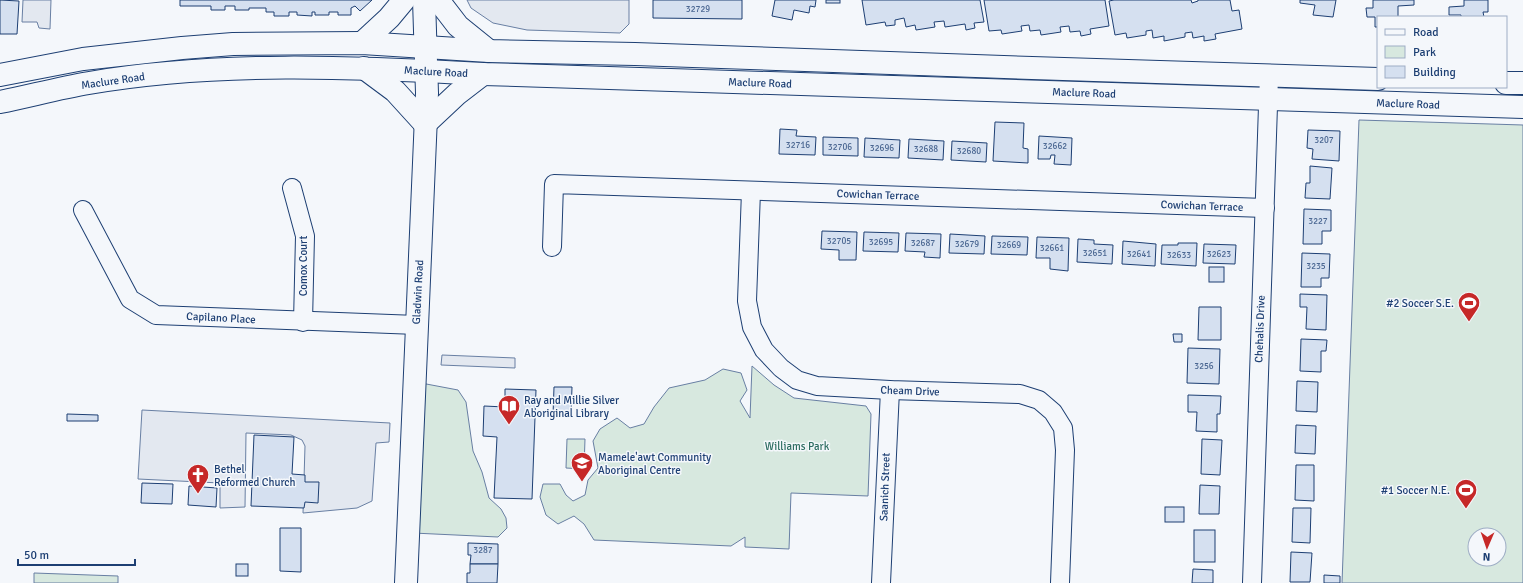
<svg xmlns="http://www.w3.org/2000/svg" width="1523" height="583" font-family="Signika,sans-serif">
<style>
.green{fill:#d7e8df;stroke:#687fa3;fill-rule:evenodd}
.parking{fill:#e3e8f0;stroke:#687fa3}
.building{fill:#d5e0f0;stroke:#1d3f73}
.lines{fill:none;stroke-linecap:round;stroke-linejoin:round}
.minor-casing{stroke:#1d3f73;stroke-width:20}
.major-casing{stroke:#1d3f73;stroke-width:24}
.minor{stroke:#f4f7fb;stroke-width:18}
.major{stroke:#f4f7fb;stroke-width:22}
.labels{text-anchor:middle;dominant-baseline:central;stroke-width:3;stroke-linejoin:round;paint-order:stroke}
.number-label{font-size:9px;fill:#4b6792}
.street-label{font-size:11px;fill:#1d3f73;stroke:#f4f7fb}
.poi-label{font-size:11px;fill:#1d3f73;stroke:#f4f7fb;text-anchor:start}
.park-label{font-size:11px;fill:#2c6c60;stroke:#f4f7fb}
</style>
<rect width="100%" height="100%" fill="#f4f7fb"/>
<g class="green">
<path d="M1359,120L1523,125V583H1342ZM1475,535H1499V559H1475Z"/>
<polygon points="752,366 774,385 794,398 866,406 871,414 868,496 791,493 789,549 745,547 745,537 731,546 594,540 584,524 574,516 558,524 546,515 540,497 543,484 560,484 566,495 573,501 585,495 588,480 598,468 593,441 600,429 617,418 630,428 644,424 654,407 669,388 705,380 723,369 741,373 747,390 740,401 750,418"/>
<polygon points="421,383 458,390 466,402 473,451 482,472 489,498 501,509 506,518 507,528 498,537 413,533"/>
<polygon points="567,439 585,439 584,469 566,468"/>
<polygon points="34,573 118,576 118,583 34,583"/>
</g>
<g class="parking">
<polygon points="23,0 51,0 50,29 39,28 37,22 22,22"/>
<polygon points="467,0 629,0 629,24 620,33 527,30 493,23 471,8"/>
<polygon points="442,355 515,358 515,368 441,365"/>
<polygon points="142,410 390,423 389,442 376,443 372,501 357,508 303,513 305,446 302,440 291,435 246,433 245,507 220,508 220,483 138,479"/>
</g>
<g class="building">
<polygon points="0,0 19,1 17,34 0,34"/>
<polygon points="180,0 372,0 360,11 355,6 351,8 351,15 338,15 338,12 329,12 329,15 315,15 315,12 312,12 312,16 297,15 297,12 289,12 289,16 274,16 274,12 266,12 266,8 249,8 249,10 235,10 235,6 225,6 225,10 211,10 211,6 180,6"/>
<polygon points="653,0 742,0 742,19 653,18"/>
<polygon points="775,0 816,0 815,7 810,6 809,13 794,10 792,20 772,16"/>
<rect x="826" y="0" width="14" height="3"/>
<polygon points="862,0 980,0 984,22 974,23 975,28 966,30 965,24 945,27 944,21 934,22 935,27 916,30 915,25 906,27 904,18 895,20 895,25 886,26 885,22 866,25"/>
<polygon points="984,0 1105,0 1109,26 1090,29 1091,34 1081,36 1080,31 1070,32 1069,26 1060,27 1061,32 1041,35 1040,30 1030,31 1029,25 1021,26 1022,31 1002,34 1001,30 989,31"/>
<polygon points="1114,0 1191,0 1192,3 1198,1 1198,0 1230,0 1232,11 1239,10 1242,29 1215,34 1216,39 1204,41 1204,36 1193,38 1192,32 1185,33 1185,37 1164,41 1164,36 1153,38 1152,30 1146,31 1146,35 1127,38 1126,33 1115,35 1109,1"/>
<polygon points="1300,0 1336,0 1333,17 1313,15 1315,5 1300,3"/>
<polygon points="1373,0 1414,0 1414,5 1398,6 1398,17 1378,17 1378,27 1375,27 1375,17 1367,17 1366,8 1373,8"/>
<polygon points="1464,0 1488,0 1488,12 1483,12 1484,17 1461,17 1461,15 1449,15 1449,7 1464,6"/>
<polygon points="995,122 1024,123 1023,148 1028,149 1028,163 993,161"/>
<polygon points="780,129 797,130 796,136 816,137 815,155 779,154"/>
<polygon points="1308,130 1340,131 1339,161 1312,159 1313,149 1307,148"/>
<polygon points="1039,136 1072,138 1071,165 1054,164 1055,155 1051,155 1050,159 1038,159"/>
<polygon points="823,137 858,138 858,156 823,155"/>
<polygon points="865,138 900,140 899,158 864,157"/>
<polygon points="909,139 944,141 943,160 908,158"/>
<polygon points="952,141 987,143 986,162 951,160"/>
<polygon points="1310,166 1332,168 1330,199 1305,198 1306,183 1310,183"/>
<polygon points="1304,209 1331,210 1331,231 1322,231 1322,244 1303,244"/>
<polygon points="822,231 857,232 856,260 839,260 839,250 821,249"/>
<polygon points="864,232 899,233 898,252 863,251"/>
<polygon points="906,233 941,234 940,258 924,257 925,252 905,251"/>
<polygon points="950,234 985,236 984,254 949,253"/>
<polygon points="992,236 1028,237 1027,255 991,254"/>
<polygon points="1037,237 1069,238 1068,271 1050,269 1050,258 1036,258"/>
<polygon points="1078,239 1094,240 1094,244 1113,245 1112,264 1077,262"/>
<polygon points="1123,241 1156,244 1155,266 1122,264"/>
<polygon points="1178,243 1197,243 1196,266 1161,264 1162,245 1178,245"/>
<polygon points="1204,244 1236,245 1235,264 1203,263"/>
<polygon points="1302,253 1330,254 1329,278 1321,278 1321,287 1301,287"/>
<rect x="1209" y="267" width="15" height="15"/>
<polygon points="1300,294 1327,295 1326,330 1306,329 1307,307 1300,307"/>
<polygon points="1199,307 1221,307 1221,340 1198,340"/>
<polygon points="1173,334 1182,334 1182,342 1174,342"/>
<polygon points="1301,339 1327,340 1326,351 1321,351 1321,372 1300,371"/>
<polygon points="1188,348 1220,349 1219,384 1187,383"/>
<polygon points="1297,381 1318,382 1317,412 1296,411"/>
<polygon points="554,387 572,387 571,415 553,415"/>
<polygon points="505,389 536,390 532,499 494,498 497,437 483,436 484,406 505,407"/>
<polygon points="1188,395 1221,396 1220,414 1217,414 1217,432 1196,431 1197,412 1188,412"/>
<polygon points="67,414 98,415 98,421 67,421"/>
<polygon points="1296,425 1316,426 1315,454 1295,453"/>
<polygon points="254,435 294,437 292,474 305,475 305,482 319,482 318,503 305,502 304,508 251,506"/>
<polygon points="1202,439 1222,440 1220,475 1201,474"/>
<polygon points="1296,465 1314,465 1314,501 1295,500"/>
<polygon points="142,483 173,484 172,504 141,503"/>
<polygon points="1200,485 1220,486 1219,514 1199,514"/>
<polygon points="189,486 217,488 216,507 188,505"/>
<rect x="1165" y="507" width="19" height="15"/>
<polygon points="1293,508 1311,508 1310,543 1292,542"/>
<polygon points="280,528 301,528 301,572 280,571"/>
<rect x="1194" y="530" width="21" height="32"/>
<polygon points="468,543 498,544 498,564 470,564 471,555 468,555"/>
<polygon points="1291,552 1312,553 1310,582 1290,582"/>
<rect x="236" y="564" width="12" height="12"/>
<polygon points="470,564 498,564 497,583 467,583 467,573 470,573"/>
<polygon points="1193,569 1213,570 1213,583 1192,583"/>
<polygon points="1324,575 1340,576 1340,583 1324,583"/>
</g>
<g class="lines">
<g class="minor-casing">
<g id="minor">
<polyline points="292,188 305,236 303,322"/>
<polyline points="751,191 747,301 752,327 764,350 781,368 797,380 817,386 890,390 1020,394 1039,400 1053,412 1063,428 1065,450 1060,583"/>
<polyline points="83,210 130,299 156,315 417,325"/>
<polyline points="552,247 554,184 1265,208"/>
<polyline points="881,583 890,390"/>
<polyline points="1252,583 1269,76"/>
</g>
</g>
<g class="major-casing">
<g id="major">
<polyline points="438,0 458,26 489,51"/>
<polyline points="362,43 389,18 404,0"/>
<polyline points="364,68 395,91 425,124"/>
<polyline points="0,75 83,59 182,48 233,44 362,43 489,51 635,54 1032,68 1378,79"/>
<polyline points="1506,83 1523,83"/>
<path d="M0,102C30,96 59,88 89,83C217,61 354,67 483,74L1523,107"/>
<polyline points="425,124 457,94 483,74"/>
<polyline points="406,583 427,93 424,0"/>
</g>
</g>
<use href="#minor" class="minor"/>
<use href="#major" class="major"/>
</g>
<defs>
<g id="stadium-pin" transform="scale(1.15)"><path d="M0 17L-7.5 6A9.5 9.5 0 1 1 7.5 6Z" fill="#c62828" stroke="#f4f7fb"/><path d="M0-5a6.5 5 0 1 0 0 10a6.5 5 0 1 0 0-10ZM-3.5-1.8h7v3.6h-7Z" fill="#fff"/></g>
<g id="library-pin" transform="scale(1.15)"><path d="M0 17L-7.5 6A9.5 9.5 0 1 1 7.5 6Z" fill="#c62828" stroke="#f4f7fb"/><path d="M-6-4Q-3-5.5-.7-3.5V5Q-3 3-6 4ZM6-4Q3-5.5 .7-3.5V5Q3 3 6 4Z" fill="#fff"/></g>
<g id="school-pin" transform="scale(1.15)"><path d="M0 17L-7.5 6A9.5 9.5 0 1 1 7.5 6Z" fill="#c62828" stroke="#f4f7fb"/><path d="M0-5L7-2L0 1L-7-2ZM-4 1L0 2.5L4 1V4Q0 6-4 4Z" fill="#fff"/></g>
<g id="church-pin" transform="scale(1.15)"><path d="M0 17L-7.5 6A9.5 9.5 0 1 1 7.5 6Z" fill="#c62828" stroke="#f4f7fb"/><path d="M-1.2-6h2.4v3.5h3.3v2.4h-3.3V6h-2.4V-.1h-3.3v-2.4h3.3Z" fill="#fff"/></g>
</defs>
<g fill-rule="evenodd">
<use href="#stadium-pin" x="1469" y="303"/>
<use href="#library-pin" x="509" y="406"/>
<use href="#school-pin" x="582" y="463"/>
<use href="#church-pin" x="198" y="475"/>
<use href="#stadium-pin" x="1466" y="490"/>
</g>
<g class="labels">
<g class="number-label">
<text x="698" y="9">32729</text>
<text x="1324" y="140">3207</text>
<text x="798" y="145">32716</text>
<text x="1055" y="146">32662</text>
<text x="840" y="147">32706</text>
<text x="882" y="148">32696</text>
<text x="926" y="149">32688</text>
<text x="969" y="151">32680</text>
<text x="1318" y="221">3227</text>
<text x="839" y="241">32705</text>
<text x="881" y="242">32695</text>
<text x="923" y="243">32687</text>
<text x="967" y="244">32679</text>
<text x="1009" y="245">32669</text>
<text x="1052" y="248">32661</text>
<text x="1095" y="253">32651</text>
<text x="1139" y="254">32641</text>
<text x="1219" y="254">32623</text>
<text x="1179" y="255">32633</text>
<text x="1316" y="266">3235</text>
<text x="1204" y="366">3256</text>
<text x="483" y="550">3287</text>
</g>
<g class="street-label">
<text transform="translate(436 72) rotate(3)">Maclure Road</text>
<text transform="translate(113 81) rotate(-8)">Maclure Road</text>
<text transform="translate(760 83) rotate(2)">Maclure Road</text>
<text transform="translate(1084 93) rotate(2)">Maclure Road</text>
<text transform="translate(1408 104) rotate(2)">Maclure Road</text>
<text transform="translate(878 195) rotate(2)">Cowichan Terrace</text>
<text transform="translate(1202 206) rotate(2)">Cowichan Terrace</text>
<text transform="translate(303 266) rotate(-90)">Comox Court</text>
<text transform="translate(418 292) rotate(-87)">Gladwin Road</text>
<text transform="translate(221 318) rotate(3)">Capilano Place</text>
<text transform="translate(1260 329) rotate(-88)">Chehalis Drive</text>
<text transform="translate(910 391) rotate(2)">Cheam Drive</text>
<text transform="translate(885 487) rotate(-88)">Saanich Street</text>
</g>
<g class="poi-label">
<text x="1454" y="303" text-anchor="end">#2 Soccer S.E.</text>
<text x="524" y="400">Ray and Millie Silver<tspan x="524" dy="13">Aboriginal Library</tspan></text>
<text x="598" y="457">Mamele'awt Community<tspan x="598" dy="13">Aboriginal Centre</tspan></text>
<text x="214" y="469">Bethel<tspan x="214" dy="13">Reformed Church</tspan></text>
<text x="1450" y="490" text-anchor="end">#1 Soccer N.E.</text>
</g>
<g class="park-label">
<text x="797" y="446">Williams Park</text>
</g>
</g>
<rect x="1377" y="16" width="130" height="72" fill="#f4f7fb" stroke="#9eadc5"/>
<rect x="1385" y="29" width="20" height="6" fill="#f4f7fb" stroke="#9eadc5"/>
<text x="1413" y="36" font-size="12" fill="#1d3f73">Road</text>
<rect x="1385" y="46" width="20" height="12" fill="#d7e8df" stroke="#9eadc5"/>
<text x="1413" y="56" font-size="12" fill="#1d3f73">Park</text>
<rect x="1385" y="66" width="20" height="12" fill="#d5e0f0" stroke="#9eadc5"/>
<text x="1413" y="76" font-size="12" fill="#1d3f73">Building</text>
<g transform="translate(1487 547) rotate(182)"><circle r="19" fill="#f4f7fb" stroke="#9eadc5"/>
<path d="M0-3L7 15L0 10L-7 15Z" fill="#c62828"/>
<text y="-6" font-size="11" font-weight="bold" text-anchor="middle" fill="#1d3f73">N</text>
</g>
<path d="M18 559v6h117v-6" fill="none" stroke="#1d3f73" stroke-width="2"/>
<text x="24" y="559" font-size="12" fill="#1d3f73" stroke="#f4f7fb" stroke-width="3" paint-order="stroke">50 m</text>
</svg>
